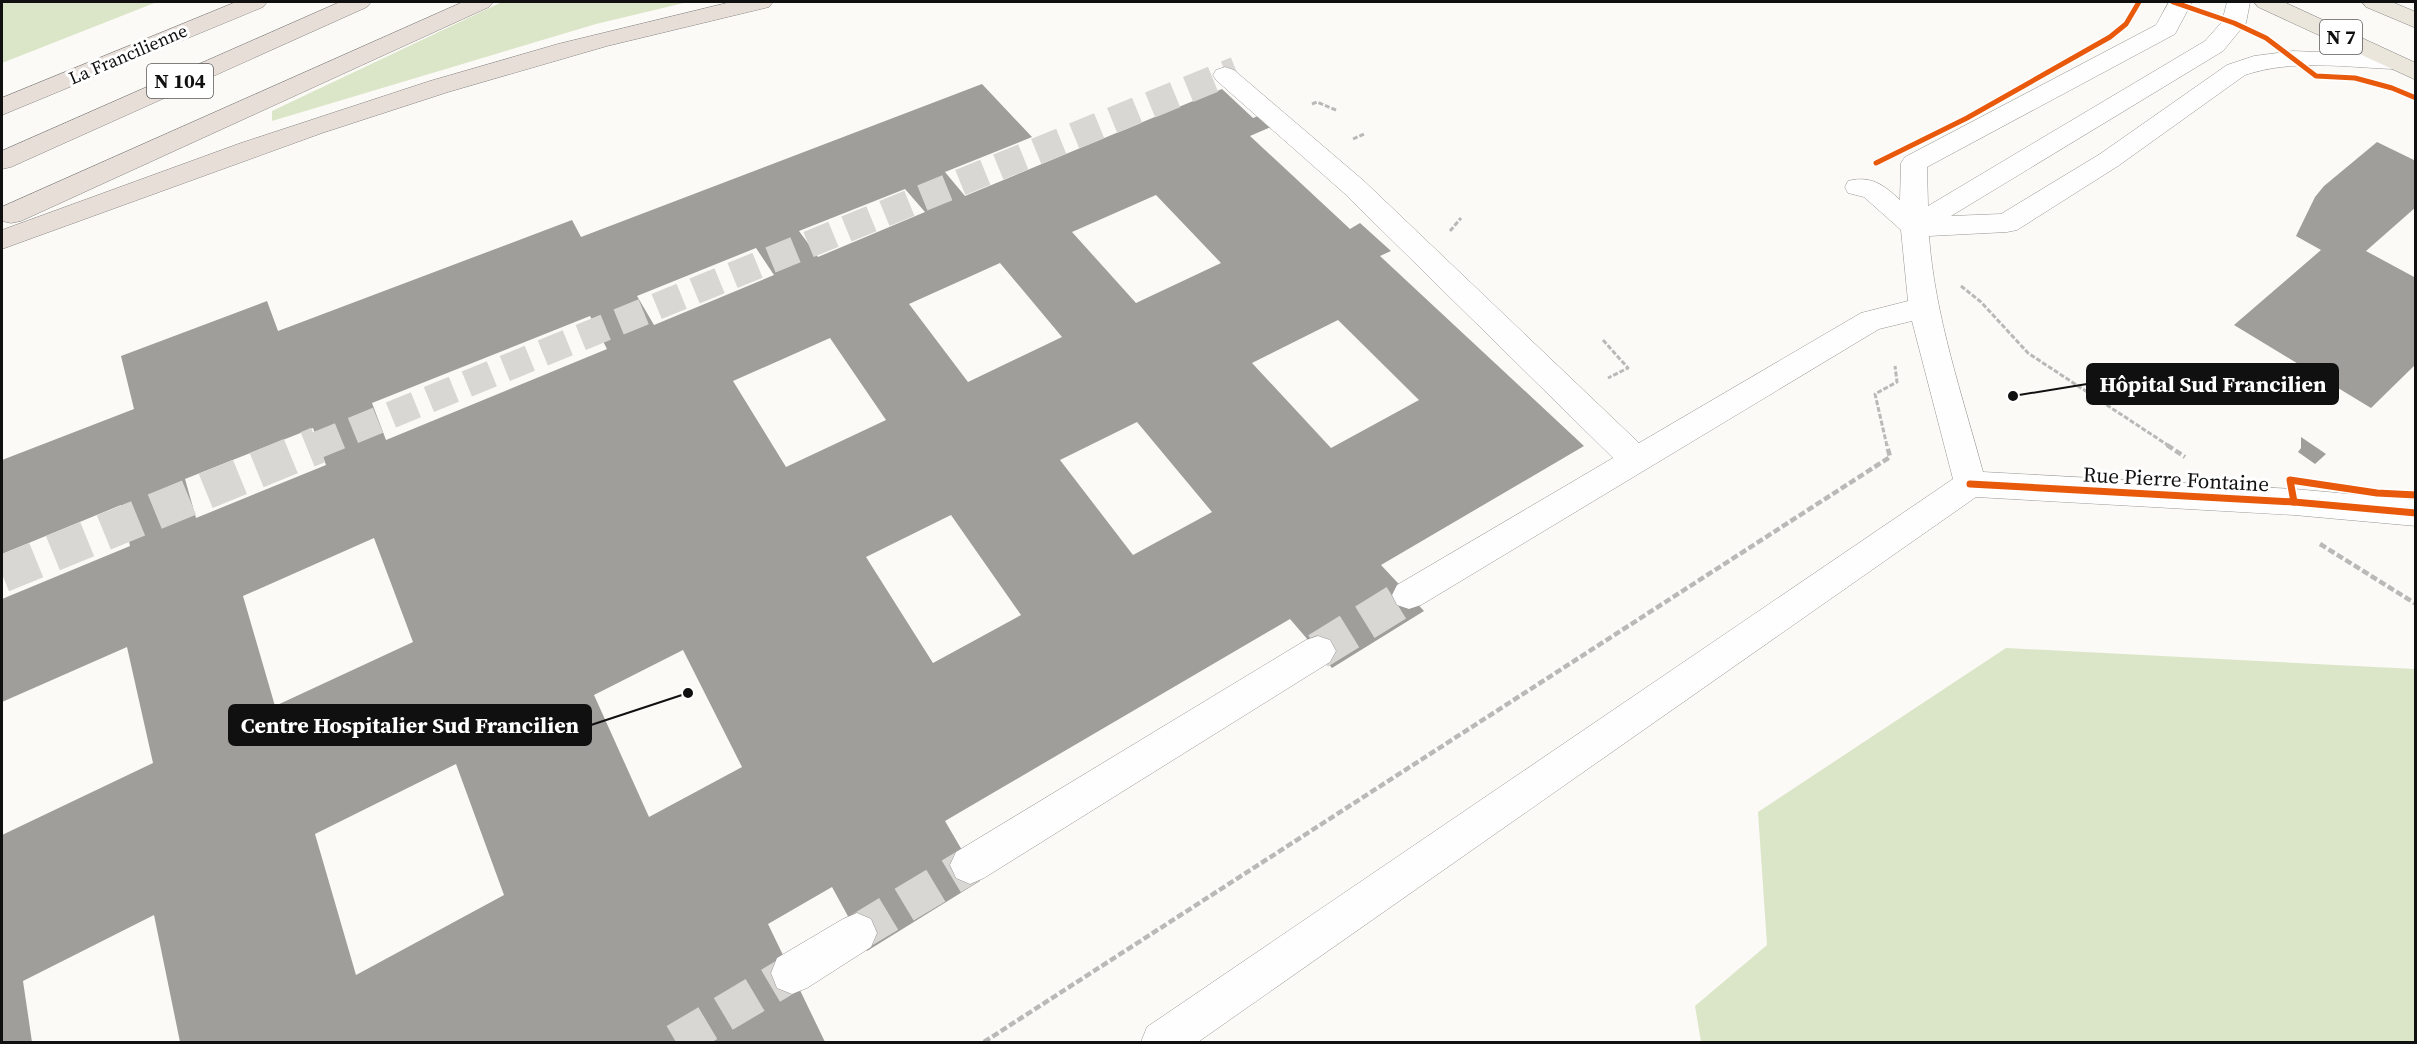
<svg xmlns="http://www.w3.org/2000/svg" width="2417" height="1044" font-family="'Source Serif 4',serif">
<style>
.forest{fill:#dae6c7}
.building{fill:#a09e9b;fill-rule:evenodd}
.lines{fill:none;stroke-linecap:round;stroke-linejoin:round}
.minor-tunnel-far1{stroke:#d9d7d4;stroke-width:27;stroke-dasharray:27 14;stroke-linecap:butt}
.minor-tunnel{stroke:#d9d7d4;stroke-width:37;stroke-dasharray:37 18;stroke-linecap:butt}
.minor-casing{stroke:#969594;stroke-width:1}
.major-casing{stroke:#848381;stroke-width:1}
.highway-casing{stroke:#848381;stroke-width:1}
.path-far1{stroke:#b9b9b8;stroke-width:3;stroke-dasharray:5 2;stroke-linecap:butt}
.path{stroke:#b9b9b8;stroke-width:4.5;stroke-dasharray:7 3;stroke-linecap:butt}
.minor{fill:#fffefe;fill-rule:evenodd}
.major{fill:#ebe6dc;fill-rule:evenodd}
.highway{fill:#e8ded8;fill-rule:evenodd}
.cycleway-far1-casing{stroke:#fff;stroke-width:8}
.cycleway-casing{stroke:#fff;stroke-width:10}
.cycleway-far1{stroke:#e8590c;stroke-width:5}
.cycleway{stroke:#e8590c;stroke-width:7}
.labels{text-anchor:middle;dominant-baseline:central;stroke-width:6;stroke-linejoin:round;paint-order:stroke}
.far-street-label{font-size:18px;fill:#101010;stroke:#fff}
.shield{fill:#fff;stroke:#585858;stroke-width:1.5}
.shield-label{font-size:20px;font-weight:bold;fill:#101010}
.street-label{font-size:21px;fill:#101010;stroke:#fff}
.leader{fill:none;stroke:#101010;stroke-width:2}
.callout-dot{fill:#101010;stroke:#fff;stroke-width:2}
.callout{fill:#101010;stroke:#101010;stroke-width:2}
.callout-label{font-size:22px;text-anchor:middle;font-weight:bold;fill:#fff}
</style>
<rect width="100%" height="100%" fill="#fcfaf6"/>
<g class="forest">
<polygon points="2,2 157,2 2,63"/>
<polygon points="502,2 688,2 596,24 272,121 272,111"/>
<polygon points="2006,648 2415,669 2415,1042 1701,1042 1695,1006 1767,945 1758,812"/>
</g>
<g class="building">
<path d="M982,84L1032,137L945,172L965,196L1222,89L1253,118L1268,112L1280,123L1250,136L1350,229L1360,223L1391,251L1380,256L1584,446L1381,565L1424,611L1332,668L1290,619L945,821L980,881L867,951L832,887L768,924L825,1042H180L154,915L23,981L32,1042H2V835L153,763L127,647L2,702V599L130,546L121,505L2,554V460L134,409L121,356L267,301L278,331L572,220L581,237ZM905,189L925,212L818,257L799,231ZM1156,195L1221,263L1136,303L1072,232ZM756,248L774,275L654,325L637,296ZM1000,263L1062,337L968,382L909,304ZM590,316L607,349L386,440L372,403ZM1338,320L1419,400L1331,448L1252,363ZM830,338L886,420L786,467L733,381ZM1137,422L1212,512L1133,555L1060,460ZM313,428L326,465L196,518L185,479ZM951,515L1021,615L933,663L866,557ZM374,538L413,642L275,706L243,596ZM683,650L742,767L649,817L594,695ZM456,764L504,895L356,975L315,834Z"/>
<polygon points="2377,142 2416,161 2416,207 2366,251 2416,278 2416,364 2371,408 2234,325 2321,250 2296,236 2315,197 2324,186"/>
<polygon points="2301,437 2326,454 2315,464 2298,452 2301,448"/>
</g>
<g class="lines">
<polyline class="minor-tunnel-far1" points="315,446 1236,70"/>
<g class="minor-tunnel">
<polyline points="2,574 318,445"/>
<polyline points="1318,651 1409,595"/>
<polyline points="857,933 970,865"/>
<polyline points="676,1042 792,973"/>
</g>
<g class="minor-casing">
<g id="minor">
<path d="M2169,2H2192L2175,34L1927,167L1928,206L2205,41L2222,22L2227,2H2250L2246,23L2223,51L1951,216L2001,214L2100,154L2227,65L2254,56L2293,51L2393,55L2402,57L2405,62L2402,67L2393,69C2343,67 2293,59 2245,75L2118,166L2017,230L2007,232L1929,236C1935,317 1962,394 1983,472L2294,489L2416,500V526L2294,515L1976,497L1198,1042H1141L1147,1027L1953,479L1912,321L1879,329L1421,605L1409,609L1397,605L1392,595L1397,585L1613,458L1344,193L1216,80L1213,75L1216,70L1225,67L1234,70L1364,181L1639,443L1861,313L1908,301L1901,230L1864,197L1848,193L1845,187L1848,181C1871,175 1884,185 1900,200L1901,163L1905,157L2156,25Z"/>
<polygon points="1318,636 1330,640 1336,651 1330,662 984,878 970,884 956,878 950,865 956,852 1306,640"/>
<polygon points="857,913 871,919 877,933 871,947 807,988 792,994 777,988 771,973 777,958 843,919"/>
</g>
</g>
<g class="major-casing">
<g id="major">
<polygon points="2254,2 2284,2 2416,63 2416,80 2258,7"/>
<polygon points="2362,2 2392,2 2416,12 2416,28 2366,7"/>
</g>
</g>
<g class="highway-casing">
<g id="highway">
<polygon points="236,2 267,2 263,7 2,115 2,98"/>
<polygon points="340,2 371,2 367,7 11,167 2,169 2,151"/>
<polygon points="463,2 493,2 489,7 21,221 11,223 2,221 2,207"/>
<polygon points="731,2 773,2 769,7 607,46 448,92 322,133 2,249 2,230 241,143 430,81 558,44"/>
</g>
</g>
<g class="path-far1">
<polyline points="1312,104 1317,102 1336,110"/>
<polyline points="1353,139 1364,134"/>
<polyline points="1450,231 1461,218"/>
<polyline points="1961,286 1981,302 2028,353 2169,446"/>
<polyline points="1603,340 1628,368 1608,378"/>
<polyline points="1887,446 1875,394 1897,382 1895,366"/>
</g>
<g class="path">
<polyline points="2167,445 2185,457"/>
<polyline points="2320,544 2416,604"/>
<polyline points="984,1042 1890,457 1887,445"/>
</g>
<use href="#minor" class="minor"/>
<use href="#major" class="major"/>
<use href="#highway" class="highway"/>
<g class="cycleway-far1-casing">
<g id="cycleway-far1">
<polyline points="2173,2 2234,23 2266,38 2316,76 2355,78 2392,88 2416,98"/>
<polyline points="1876,163 1967,118 2110,37 2126,24 2139,2"/>
</g>
</g>
<g class="cycleway-casing">
<g id="cycleway">
<polyline points="1970,484 2294,502 2416,513"/>
<polyline points="2294,502 2290,480 2377,493 2416,495"/>
</g>
</g>
<use href="#cycleway-far1" class="cycleway-far1"/>
<use href="#cycleway" class="cycleway"/>
</g>
<g class="labels">
<g class="far-street-label">
<text transform="translate(128 54) rotate(-23)">La Francilienne</text>
</g>
<g class="shield">
<rect x="2320" y="20" width="42" height="34" rx="4.5"/>
<rect x="147" y="64" width="66" height="34" rx="4.5"/>
</g>
<g class="shield-label">
<text x="2341" y="37">N 7</text>
<text x="180" y="81">N 104</text>
</g>
<g class="street-label">
<text transform="translate(2176 479) rotate(3)">Rue Pierre Fontaine</text>
</g>
</g>
<path class="leader" d="M2013 396L2087 384M688 693L591 725"/>
<g class="callout-dot">
<circle cx="2013" cy="396" r="6"/>
<circle cx="688" cy="693" r="6"/>
</g>
<g class="callout">
<rect x="2087" y="364" width="251" height="40" rx="6"/>
<rect x="229" y="705" width="362" height="40" rx="6"/>
</g>
<g class="callout-label">
<text x="2213" y="392">Hôpital Sud Francilien</text>
<text x="410" y="733">Centre Hospitalier Sud Francilien</text>
</g>
<rect width="2417" height="1044" fill="none" stroke="#101010" stroke-width="6"/>
</svg>
